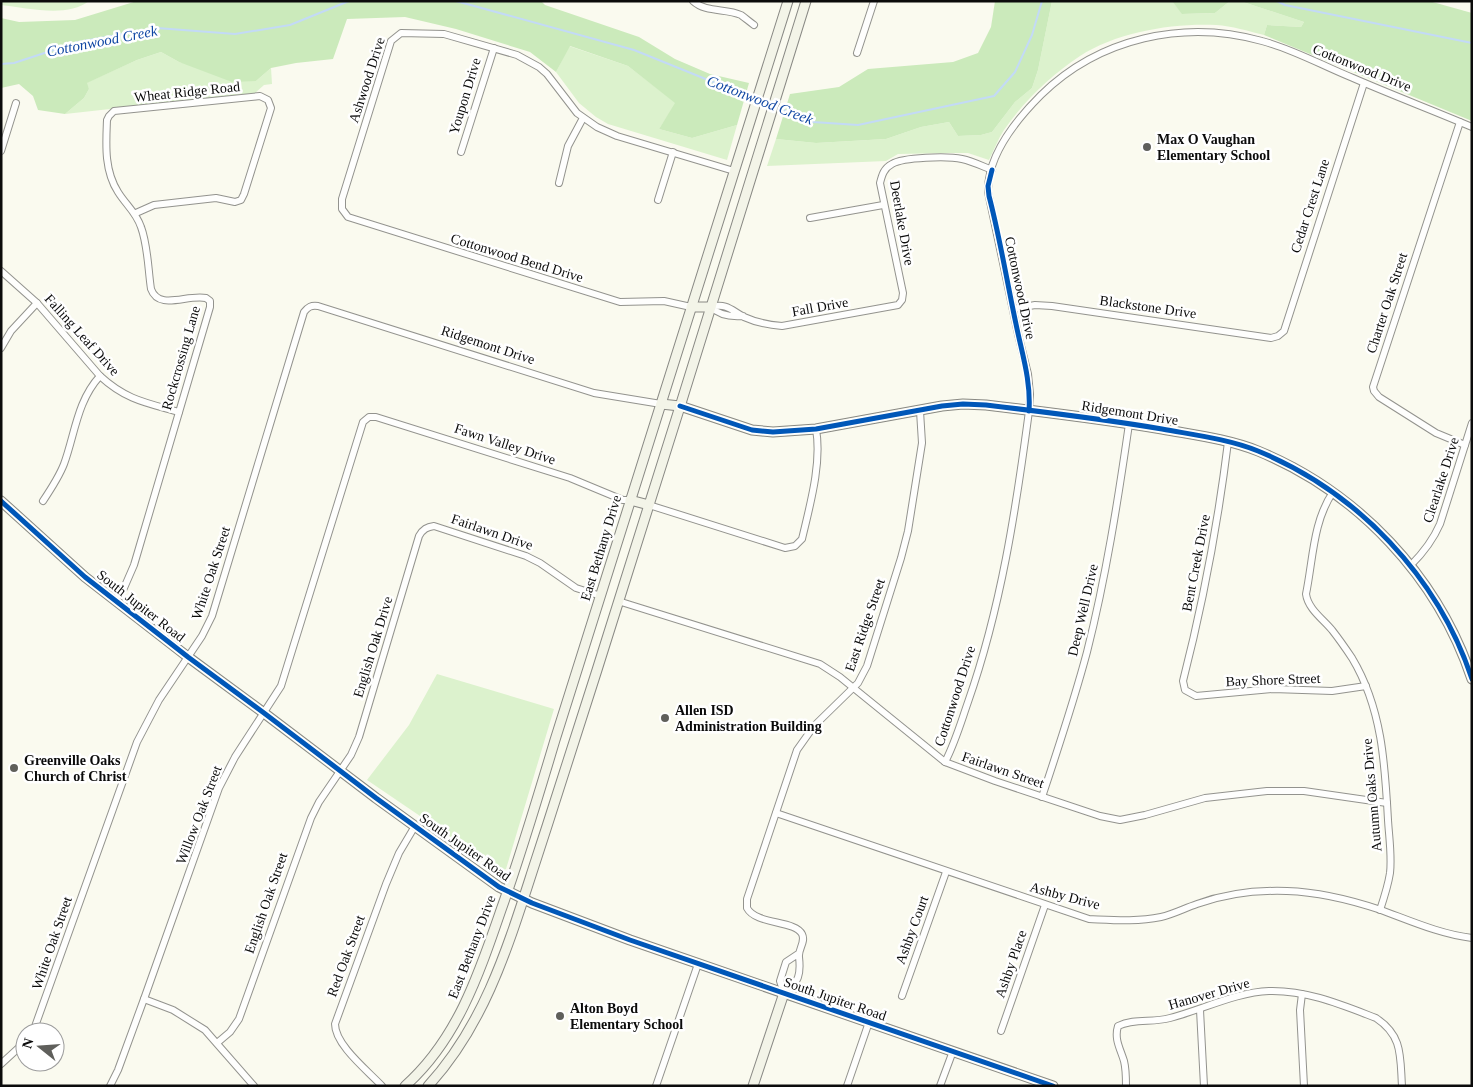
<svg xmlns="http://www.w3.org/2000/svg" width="1473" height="1087" font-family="Georgia,serif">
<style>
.green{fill:#dcf2cd}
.forest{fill:#cbeabb}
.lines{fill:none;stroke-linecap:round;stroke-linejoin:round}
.stream{stroke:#c3daf6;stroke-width:2}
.street-casing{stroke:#93938e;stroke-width:8}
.secondary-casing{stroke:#898984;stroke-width:11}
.street{stroke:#fefefd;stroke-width:6}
.secondary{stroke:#f3f4e8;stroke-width:9}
.cycleway-casing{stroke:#fff;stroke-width:8}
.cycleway{stroke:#0057b8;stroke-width:5}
.poi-dot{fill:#5f5f5b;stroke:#fff;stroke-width:2}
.labels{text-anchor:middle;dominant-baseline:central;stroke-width:5;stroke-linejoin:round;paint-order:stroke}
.street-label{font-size:14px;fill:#0b0b0b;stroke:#fff}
.poi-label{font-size:14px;font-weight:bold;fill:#0b0b0b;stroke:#fff;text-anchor:start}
.water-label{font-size:15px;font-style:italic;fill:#0f46a3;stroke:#fff}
</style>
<rect width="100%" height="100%" fill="#fafaef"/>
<g class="green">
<path d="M1,1H89C68,18 27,8 1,5Z"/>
<path d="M1052,1H1172L1183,14L1215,13L1230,1H1240L1304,22L1301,27L1267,25L1264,35C1248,31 1232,26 1216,25C1172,23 1117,32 1080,56C1051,75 1023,102 1004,130C998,139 994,150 989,160L968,153H948L898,154L886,161L767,166L776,139L816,143L886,139L921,127L949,122L958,136L981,135L992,132L1015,102L1032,88L1038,70Z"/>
<polygon points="569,46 628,66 676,103 659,129 692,138 737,125 727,160 608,124 596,117 579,103 556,72"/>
<polygon points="161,52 179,62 256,81 271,68 272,84 264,85 255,93 65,114 84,98 89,89 86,83 137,60"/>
<polygon points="437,674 554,709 506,869 501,871 367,780 409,725"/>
</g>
<g class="forest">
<polygon points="137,1 541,1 545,5 639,37 675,59 710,74 749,83 737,125 692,138 659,129 675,103 628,66 570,46 556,72 530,52 456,29 405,17 347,19 333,59 296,63 271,68 256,81 232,82 179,62 161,52 137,60 87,83 89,89 84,98 65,114 38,110 33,96 19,84 1,88 1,18 19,22 75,20"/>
<polygon points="995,1 1052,1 1038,70 1032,88 1015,102 992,132 981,135 958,136 949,122 921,127 886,139 816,143 776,139 790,94 839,87 868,69 953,62 978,53 991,27"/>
<polygon points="1172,1 1230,1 1215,13 1182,14"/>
<polygon points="1240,1 1429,1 1472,13 1472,121 1264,35 1267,25 1301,27 1304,22"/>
</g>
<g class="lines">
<g class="stream">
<polyline points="456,1 634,50 755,99"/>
<polyline points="1277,1 1285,5 1472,43"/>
<polyline points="1,64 14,63 78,42 157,28 235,34 290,25 349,1"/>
<polyline points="760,101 771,106"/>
<polyline points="776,107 813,122 858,125 994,96 1015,72 1032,35 1042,1"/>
</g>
<g class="street-casing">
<g id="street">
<path d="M693,1C706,13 726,8 741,15C745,18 750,22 754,25"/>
<polyline points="857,53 874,1"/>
<polyline points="1460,122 1373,387 1374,391 1379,397 1436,433 1465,445"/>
<polyline points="1,151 16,103"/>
<polyline points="461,152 494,48"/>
<polyline points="559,183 568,146 583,118"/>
<polyline points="658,200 673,152"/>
<polyline points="810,218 883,205"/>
<path d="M1,271L37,303L100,376C126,400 147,403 179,412"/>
<polyline points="691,307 664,301 620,302 348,217 342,209 342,199 391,41 401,33 444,34 517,55 539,67 547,74 577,113 597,127 617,136 734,171"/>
<polyline points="1013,309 1035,305 1052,306 1271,338 1278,336 1284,331 1364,83"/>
<path d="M743,316C731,317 720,316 711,307C727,303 731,310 744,317C755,322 770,325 782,326L898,305L902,300L903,293L880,183C882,175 884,168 892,164C903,157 948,156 962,159C972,161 982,166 992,170"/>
<polyline points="1,348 11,331 37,303"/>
<path d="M1228,442C1218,523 1203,603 1183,681L1185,690L1196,696L1273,689L1332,691L1366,686"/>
<path d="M1333,492C1313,521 1313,560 1306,594C1308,609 1323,619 1332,630C1339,639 1346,649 1352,658C1382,708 1385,764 1388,820C1389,837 1392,856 1390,873C1388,886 1384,898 1380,910"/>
<path d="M43,501C51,489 59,477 64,464C75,434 77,401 100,376"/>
<path d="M649,505L785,548L795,546L802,539C810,505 822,463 816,429"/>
<path d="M1411,565C1423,553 1433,540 1440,524L1472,423"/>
<path d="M115,600L124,588L134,565L210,307V301L206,298C187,294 159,311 151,289C148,269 148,246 141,227C136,212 126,205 118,192C104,170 106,144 107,120L109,116L114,111L260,96L268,100L271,108L244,194L241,200L235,202L216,198L154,205L136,213"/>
<polyline points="618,601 820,664 840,677 945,762 995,781 1100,816 1120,820 1145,815 1205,798 1267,791 1304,791 1387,803"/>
<path d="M945,762C955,743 961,722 968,702C1001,608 1016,509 1029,411L1030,394L1028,374L1018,334L988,192C987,155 1016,120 1041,95C1099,38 1184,19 1262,41C1293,49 1323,66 1353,78C1392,95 1432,110 1472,127"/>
<path d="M1042,797C1058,749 1074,701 1087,652C1106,577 1118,500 1129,424"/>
<path d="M776,813L1089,919C1113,920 1137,922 1161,917C1174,914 1185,908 1197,904C1225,894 1258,890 1287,891C1319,892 1351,900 1381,910C1411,921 1440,934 1472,938"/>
<path d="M798,954L786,962L780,981L784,993C799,983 801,974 799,957C798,949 806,942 802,934C795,920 756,925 747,908V899L797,750L814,726L858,683L867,666L901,558L908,531L922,443L920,411"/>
<polyline points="1302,994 1300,1010 1304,1086"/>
<polyline points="902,996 946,872"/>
<polyline points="144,999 173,1010 205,1030 254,1086"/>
<polyline points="1200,1010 1204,1086"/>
<polyline points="1001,1031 1045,905"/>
<path d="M33,1032L137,742L159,700L202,636L212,616L304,312C308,307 311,305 318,306L594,393L661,404"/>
<path d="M217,1043L230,1032L239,1019L311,818L319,802L351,755L359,737L419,536C423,529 427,527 434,526L526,556L540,563L576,588L601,596"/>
<polyline points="1,1064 25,1042"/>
<polyline points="110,1086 118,1070 144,999 219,788 235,757 281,686 363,422 369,417 376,417 570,478 623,500 630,500"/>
<path d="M382,1086C368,1071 335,1045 335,1024L386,884L399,853L415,826"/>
<polyline points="656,1086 698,964"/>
<polyline points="847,1086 869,1022"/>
<polyline points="940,1086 953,1051"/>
<path d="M1126,1086C1126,1077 1126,1069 1124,1061C1120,1048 1114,1039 1118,1026C1135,1018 1152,1023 1170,1018C1201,1010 1237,992 1269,991C1307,990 1342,1005 1376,1018C1403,1036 1400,1056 1402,1086"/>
</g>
</g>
<g class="secondary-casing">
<g id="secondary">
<polyline points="691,307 711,307"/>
<path d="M661,404L680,406L752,430L773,432L816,429L942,406L963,404L986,405C1045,412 1104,419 1162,429C1194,435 1228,439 1258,451C1358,492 1438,577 1472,679"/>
<polyline points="630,500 649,505"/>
<polyline points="1,501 85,577 188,657 264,713 376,798 499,887 532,903 630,940 1053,1086"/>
<path d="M405,1086C457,1040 479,974 501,910C521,854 538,797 555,740L788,1"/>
<path d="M428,1086C486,1023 509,943 535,863C556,799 576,735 597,670C667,447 738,225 806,1"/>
<polyline points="753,1086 784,993"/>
</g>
</g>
<use href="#street" class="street"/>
<use href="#secondary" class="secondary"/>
<g class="cycleway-casing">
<g id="cycleway">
<path d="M992,170L988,186L989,196C1000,238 1007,282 1016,324C1022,354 1031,380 1029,411"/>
<path d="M680,406L752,430L773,432L816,429L942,406L963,404L986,405C1045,412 1104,419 1162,429C1194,435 1228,439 1258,451C1358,492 1438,577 1472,679"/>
<polyline points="1,501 85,577 188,657 264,713 376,798 499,887 532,903 630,940 1053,1086"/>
</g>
</g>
<use href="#cycleway" class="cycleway"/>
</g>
<g class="poi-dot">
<circle cx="1147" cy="147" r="5"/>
<circle cx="665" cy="718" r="5"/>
<circle cx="14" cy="768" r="5"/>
<circle cx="560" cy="1016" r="5"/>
</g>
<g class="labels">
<g class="street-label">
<text transform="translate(1362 68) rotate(22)">Cottonwood Drive</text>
<text transform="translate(367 80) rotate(-72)">Ashwood Drive</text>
<text transform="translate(187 92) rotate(-6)">Wheat Ridge Road</text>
<text transform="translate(465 96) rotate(-73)">Youpon Drive</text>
<text transform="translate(1310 206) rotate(-72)">Cedar Crest Lane</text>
<text transform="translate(902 223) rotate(80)">Deerlake Drive</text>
<text transform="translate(517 258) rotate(17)">Cottonwood Bend Drive</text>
<text transform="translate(1020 288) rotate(78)">Cottonwood Drive</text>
<text transform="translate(1387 303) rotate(-72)">Charter Oak Street</text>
<text transform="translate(820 307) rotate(-10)">Fall Drive</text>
<text transform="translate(1148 307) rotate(8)">Blackstone Drive</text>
<text transform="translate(82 335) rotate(48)">Falling Leaf Drive</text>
<text transform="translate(488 345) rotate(18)">Ridgemont Drive</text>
<text transform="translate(181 358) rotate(-74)">Rockcrossing Lane</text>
<text transform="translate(1130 413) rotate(9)">Ridgemont Drive</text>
<text transform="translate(505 444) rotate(18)">Fawn Valley Drive</text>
<text transform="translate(1441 480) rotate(-72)">Clearlake Drive</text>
<text transform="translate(492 532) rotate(19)">Fairlawn Drive</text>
<text transform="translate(601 548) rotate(-73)">East Bethany Drive</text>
<text transform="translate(1196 563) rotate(-79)">Bent Creek Drive</text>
<text transform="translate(211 573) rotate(-72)">White Oak Street</text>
<text transform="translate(141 606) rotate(38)">South Jupiter Road</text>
<text transform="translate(1083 610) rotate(-77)">Deep Well Drive</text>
<text transform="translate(865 625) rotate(-71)">East Ridge Street</text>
<text transform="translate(373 647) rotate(-73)">English Oak Drive</text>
<text transform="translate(1273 680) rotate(-2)">Bay Shore Street</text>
<text transform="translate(955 696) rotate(-72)">Cottonwood Drive</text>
<text transform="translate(1003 770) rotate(19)">Fairlawn Street</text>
<text transform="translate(1372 795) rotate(-95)">Autumn Oaks Drive</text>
<text transform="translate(199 815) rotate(-69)">Willow Oak Street</text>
<text transform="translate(465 847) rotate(35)">South Jupiter Road</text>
<text transform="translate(1065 896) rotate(15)">Ashby Drive</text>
<text transform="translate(266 903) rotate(-71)">English Oak Street</text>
<text transform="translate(912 930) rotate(-70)">Ashby Court</text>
<text transform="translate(52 943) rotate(-71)">White Oak Street</text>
<text transform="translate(472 947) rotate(-69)">East Bethany Drive</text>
<text transform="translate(346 956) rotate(-70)">Red Oak Street</text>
<text transform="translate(1011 964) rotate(-71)">Ashby Place</text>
<text transform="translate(1209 994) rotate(-16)">Hanover Drive</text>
<text transform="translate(835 999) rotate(19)">South Jupiter Road</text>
</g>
<g class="poi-label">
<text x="1157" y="139">Max O Vaughan<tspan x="1157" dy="16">Elementary School</tspan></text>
<text x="675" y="710">Allen ISD<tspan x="675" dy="16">Administration Building</tspan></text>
<text x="24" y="760">Greenville Oaks<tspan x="24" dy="16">Church of Christ</tspan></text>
<text x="570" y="1008">Alton Boyd<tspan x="570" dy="16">Elementary School</tspan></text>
</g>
<g class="water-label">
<text transform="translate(102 41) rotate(-11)">Cottonwood Creek</text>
<text transform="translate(760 100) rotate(21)">Cottonwood Creek</text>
</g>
</g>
<rect width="1473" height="1087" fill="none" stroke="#0b0b0b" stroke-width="5"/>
<g transform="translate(40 1047) rotate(287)"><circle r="24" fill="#ffffff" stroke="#9d9d9d"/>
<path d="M0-4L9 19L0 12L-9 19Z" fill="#5f5f5b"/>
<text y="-8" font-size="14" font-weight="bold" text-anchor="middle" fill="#0b0b0b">N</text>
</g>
</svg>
